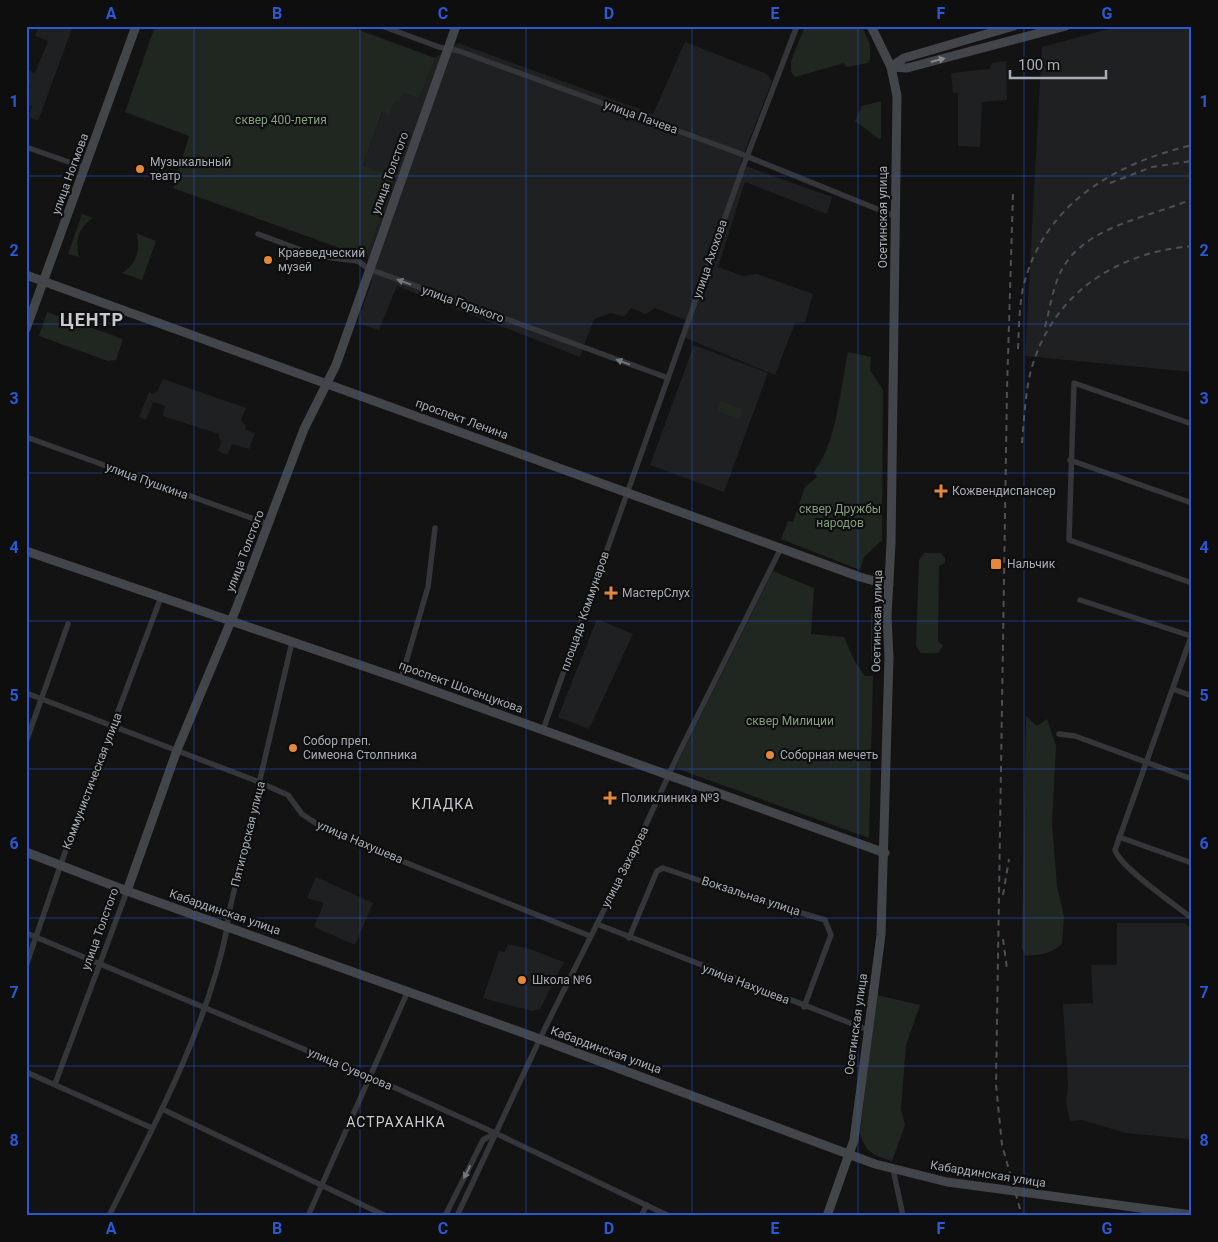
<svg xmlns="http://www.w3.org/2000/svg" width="1218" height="1242" font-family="Roboto,sans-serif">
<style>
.built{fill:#1f2021}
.green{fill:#202720}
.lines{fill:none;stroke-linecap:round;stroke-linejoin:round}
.street{stroke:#343639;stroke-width:5.5}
.secondary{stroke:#424549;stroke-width:9}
.rail{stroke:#4d5054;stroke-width:2;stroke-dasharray:6 5;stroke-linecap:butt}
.oneway{fill:#83898f}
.oneway2{fill:#73777d}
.grid{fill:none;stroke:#2b58d4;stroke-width:1;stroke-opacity:0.55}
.poi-dot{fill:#e3883c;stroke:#0e0e0f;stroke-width:2}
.labels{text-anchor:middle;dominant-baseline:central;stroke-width:4.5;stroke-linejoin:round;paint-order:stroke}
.street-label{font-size:12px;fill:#a6adb4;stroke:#0e0e0f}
.park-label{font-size:12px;fill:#839e7e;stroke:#0e0e0f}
.poi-label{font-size:12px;fill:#a6adb4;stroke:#0e0e0f;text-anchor:start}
.neighbourhood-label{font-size:14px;letter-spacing:1px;fill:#c6cbd0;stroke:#0e0e0f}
.district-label{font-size:18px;font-weight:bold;letter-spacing:1px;fill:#c6cbd0;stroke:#0e0e0f}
.neatline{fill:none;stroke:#2b58d4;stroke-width:2}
.grid-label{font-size:16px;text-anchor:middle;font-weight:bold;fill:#2b58d4}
</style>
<rect width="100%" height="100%" fill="#131314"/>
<g class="built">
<polygon points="39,26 73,26 38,121 29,117 32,106 26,104 30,86 26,85 26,70 35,73 48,41 35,36"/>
<polygon points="1120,26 1192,26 1192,372 1025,356 1042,47"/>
<polygon points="685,42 767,74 772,81 740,164 832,197 827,214 745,182 718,267 743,276 757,274 813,294 805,322 795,323 775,375 683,337 688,321 655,308 646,314 631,308 624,317 611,313 594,319 580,357 397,286 379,330 357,323 372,281 367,255 395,178 363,165 382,112 403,93 419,99 435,58 458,43 653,114"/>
<polygon points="1006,61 1007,100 982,102 980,147 958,146 958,93 953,93 951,73 989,69 992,63"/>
<polygon points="694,345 768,373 724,492 650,465"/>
<polygon points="163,379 246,408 241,420 246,426 245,430 255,433 249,449 232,444 228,455 218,451 222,441 219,439 219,434 163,416 165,406 153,402 146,420 139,417 149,392 154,394 158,390"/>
<polygon points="597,619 633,634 589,729 558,717"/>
<polygon points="316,877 373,903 355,945 314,927 324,903 307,898"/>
<polygon points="1117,923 1184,923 1192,929 1192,1131 1189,1139 1126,1133 1082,1120 1070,1121 1066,1102 1068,1084 1063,1004 1093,1003 1091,965 1117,965"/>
<polygon points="508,944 530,949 564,962 540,1009 532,1011 483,998 499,951 505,952"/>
</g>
<g class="green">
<polygon points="155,26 348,26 435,58 419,99 403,93 399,102 395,101 389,115 382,112 363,165 395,177 367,255 362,256 173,188 189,136 125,112"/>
<polygon points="805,26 862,26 870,45 870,59 868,63 846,67 844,63 795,77 791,72 791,61"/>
<polygon points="881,101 881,139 879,139 855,121 862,106"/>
<path d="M82,214L93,218C78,228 75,240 79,257L68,254Z"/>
<path d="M136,233L156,241L142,280L122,273C136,265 142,248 136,233Z"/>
<polygon points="47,312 123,339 116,360 108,361 39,336"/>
<path d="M848,352L871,357L870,370L883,390L882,540L864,557L860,570L781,539L788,521L793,522L805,487L817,477L814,472C837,442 840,389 848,352Z"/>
<polygon points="720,401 743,409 739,419 717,411"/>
<polygon points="924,553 941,553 945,558 945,563 939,566 938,641 943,646 938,653 921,653 916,646 919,560"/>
<polygon points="773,571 814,588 811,634 844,637 855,662 865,676 873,676 869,838 675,768"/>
<polygon points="871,613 882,614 881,661 876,665 871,660"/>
<path d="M1026,716L1037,726L1047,719L1056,746L1052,824L1057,886L1064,916L1062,944C1051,954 1039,955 1025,956L1022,947Z"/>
<path d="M877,995L920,1005L906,1045L901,1109L905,1125L892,1161C873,1155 865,1152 860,1133Z"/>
</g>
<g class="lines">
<g class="street">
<polyline points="382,26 439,47 459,51 736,152 897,217"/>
<polyline points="26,147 86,168"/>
<polyline points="258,234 317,256 358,261 369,269 668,378"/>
<polyline points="1192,424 1074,383 1069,540 1192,583"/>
<polyline points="26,437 268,524"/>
<polyline points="1070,460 1192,503"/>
<polyline points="1080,600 1191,636"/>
<path d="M1192,634L1115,850C1119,866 1176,906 1192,918"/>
<polyline points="401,679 428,587 435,528"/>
<polyline points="1173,689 1192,696"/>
<polyline points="26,693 254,780 288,795 302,814 329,832 590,936"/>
<polyline points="543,730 743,167 797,26"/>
<polyline points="1059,734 1075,736 1192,779"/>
<polyline points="26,742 68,624"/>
<polyline points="1119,837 1192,863"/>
<polyline points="597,924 868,1030"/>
<polyline points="26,933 380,1081 495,1133 669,1216"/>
<polyline points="629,938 654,878 657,871 663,868 748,897 825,920 831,935 804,1007"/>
<polyline points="26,966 63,858 161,597"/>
<polyline points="26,1072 152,1128"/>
<polyline points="55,1084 127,891"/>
<polyline points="162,1109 386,1216"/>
<polyline points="893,1169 903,1216"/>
<path d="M109,1216C148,1137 191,1058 216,973C221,954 227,936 228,917L292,642"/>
<polyline points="308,1216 408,991"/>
<polyline points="445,1216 483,1140 495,1133"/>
<polyline points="457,1216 545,1028 638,842 677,757 781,548"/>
<polyline points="641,1216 647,1205"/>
</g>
<g class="secondary">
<polyline points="891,67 907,68 1066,26"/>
<polyline points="891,67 904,58 1014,26"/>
<polyline points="26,275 860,577 889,585"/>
<polyline points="26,329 136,26"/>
<polyline points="26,551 401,679 885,853"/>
<polyline points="26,852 127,891 529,1035 875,1164 947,1182 1192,1215"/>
<polyline points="127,891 177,750 236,609 304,429 336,365 456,26"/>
<polyline points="827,1216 854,1140 881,935 889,657 887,616 891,544 897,96 891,67 871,26"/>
</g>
<g class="rail">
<polyline points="1110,183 1152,167 1192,161"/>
<polyline points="1013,194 1007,389 996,1085 1002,1145 1022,1216"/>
<path d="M1045,327C1050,308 1053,287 1061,271C1085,225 1149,218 1192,199"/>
<path d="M1018,349C1019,329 1019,308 1023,288C1043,204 1114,164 1192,145"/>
<path d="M1022,443C1024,420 1025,397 1030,374C1050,296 1113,253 1192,246"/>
<polyline points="1003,895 1009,859"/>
<polyline points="1003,939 1007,969"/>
</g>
</g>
<defs><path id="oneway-solid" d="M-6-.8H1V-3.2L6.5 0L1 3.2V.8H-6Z" transform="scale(1.25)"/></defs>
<use class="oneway" href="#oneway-solid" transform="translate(938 60) rotate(-15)"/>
<g class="oneway2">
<use href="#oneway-solid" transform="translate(404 282) rotate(-160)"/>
<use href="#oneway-solid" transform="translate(623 362) rotate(-160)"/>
<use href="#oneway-solid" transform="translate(467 1172) rotate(117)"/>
</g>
<path class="grid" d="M194,26V1216M360,26V1216M526,26V1216M692,26V1216M858,26V1216M1024,26V1216M26,176H1192M26,324H1192M26,473H1192M26,621H1192M26,769H1192M26,918H1192M26,1066H1192"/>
<g class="poi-dot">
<circle cx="140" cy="169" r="5"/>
<circle cx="268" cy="260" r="5"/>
<path d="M938.5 483.5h5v5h5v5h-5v5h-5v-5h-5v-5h5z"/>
<rect x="990" y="558" width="12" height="12" rx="2.5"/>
<path d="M608.5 585.5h5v5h5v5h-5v5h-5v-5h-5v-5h5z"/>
<circle cx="293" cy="748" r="5"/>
<circle cx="770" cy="755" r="5"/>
<path d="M607.5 790.5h5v5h5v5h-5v5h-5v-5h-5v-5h5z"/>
<circle cx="522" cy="980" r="5"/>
</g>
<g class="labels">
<g class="street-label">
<text transform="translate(641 117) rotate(20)">улица Пачева</text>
<text transform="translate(390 173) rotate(-70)">улица Толстого</text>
<text transform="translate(70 174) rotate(-70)">улица Ногмова</text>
<text transform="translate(883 217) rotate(-90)">Осетинская улица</text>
<text transform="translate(710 259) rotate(-71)">улица Ахохова</text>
<text transform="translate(463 304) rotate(20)">улица Горького</text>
<text transform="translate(462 419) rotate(20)">проспект Ленина</text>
<text transform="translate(147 481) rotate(20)">улица Пушкина</text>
<text transform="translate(245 551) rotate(-69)">улица Толстого</text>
<text transform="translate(585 611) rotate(-71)">площадь Коммунаров</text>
<text transform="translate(877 621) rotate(-89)">Осетинская улица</text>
<text transform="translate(461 687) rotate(20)">проспект Шогенцукова</text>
<text transform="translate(92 781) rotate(-69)">Коммунистическая улица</text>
<text transform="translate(248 834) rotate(-76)">Пятигорская улица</text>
<text transform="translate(360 842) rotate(23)">улица Нахушева</text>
<text transform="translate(625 867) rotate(-63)">улица Захарова</text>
<text transform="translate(751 896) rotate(18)">Вокзальная улица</text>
<text transform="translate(225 912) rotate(19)">Кабардинская улица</text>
<text transform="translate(100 929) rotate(-70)">улица Толстого</text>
<text transform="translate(746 984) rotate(21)">улица Нахушева</text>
<text transform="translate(856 1024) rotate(-82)">Осетинская улица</text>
<text transform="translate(606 1050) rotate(20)">Кабардинская улица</text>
<text transform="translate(350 1069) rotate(23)">улица Суворова</text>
<text transform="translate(988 1174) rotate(9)">Кабардинская улица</text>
</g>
<g class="park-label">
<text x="281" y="120">сквер 400-летия</text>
<text x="840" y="509">сквер Дружбы<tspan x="840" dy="14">народов</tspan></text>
<text x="790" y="721">сквер Милиции</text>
</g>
<g class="poi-label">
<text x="150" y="162">Музыкальный<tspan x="150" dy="14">театр</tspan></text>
<text x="278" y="253">Краеведческий<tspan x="278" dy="14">музей</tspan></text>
<text x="952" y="491">Кожвендиспансер</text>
<text x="1007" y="564">Нальчик</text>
<text x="622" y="593">МастерСлух</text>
<text x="303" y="741">Собор преп.<tspan x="303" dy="14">Симеона Столпника</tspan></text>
<text x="780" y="755">Соборная мечеть</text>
<text x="621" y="798">Поликлиника №3</text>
<text x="532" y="980">Школа №6</text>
</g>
<g class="neighbourhood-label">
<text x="443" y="804">КЛАДКА</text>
<text x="396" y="1122">АСТРАХАНКА</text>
</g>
<g class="district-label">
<text x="92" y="319">ЦЕНТР</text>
</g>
</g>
<rect width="1218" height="1242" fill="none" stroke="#0e0e0f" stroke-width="55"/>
<path d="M1010 70v8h96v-8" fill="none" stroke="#a6adb4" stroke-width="2.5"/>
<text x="1018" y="70" font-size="15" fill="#a6adb4" stroke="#0e0e0f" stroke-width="4" paint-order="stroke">100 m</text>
<rect x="28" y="28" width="1162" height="1186" class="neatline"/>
<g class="grid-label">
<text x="111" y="19">A</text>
<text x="277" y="19">B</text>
<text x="443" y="19">C</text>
<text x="609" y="19">D</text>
<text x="775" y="19">E</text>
<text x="941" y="19">F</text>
<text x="1107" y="19">G</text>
<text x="14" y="107">1</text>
<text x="1204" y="107">1</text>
<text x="14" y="256">2</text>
<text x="1204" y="256">2</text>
<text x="14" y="404">3</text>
<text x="1204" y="404">3</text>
<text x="14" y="553">4</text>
<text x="1204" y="553">4</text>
<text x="14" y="701">5</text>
<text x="1204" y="701">5</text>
<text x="14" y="849">6</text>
<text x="1204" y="849">6</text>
<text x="14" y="998">7</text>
<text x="1204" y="998">7</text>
<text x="14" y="1146">8</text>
<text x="1204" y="1146">8</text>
<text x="111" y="1234">A</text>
<text x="277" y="1234">B</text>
<text x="443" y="1234">C</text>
<text x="609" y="1234">D</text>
<text x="775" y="1234">E</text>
<text x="941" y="1234">F</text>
<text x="1107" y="1234">G</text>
</g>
</svg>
